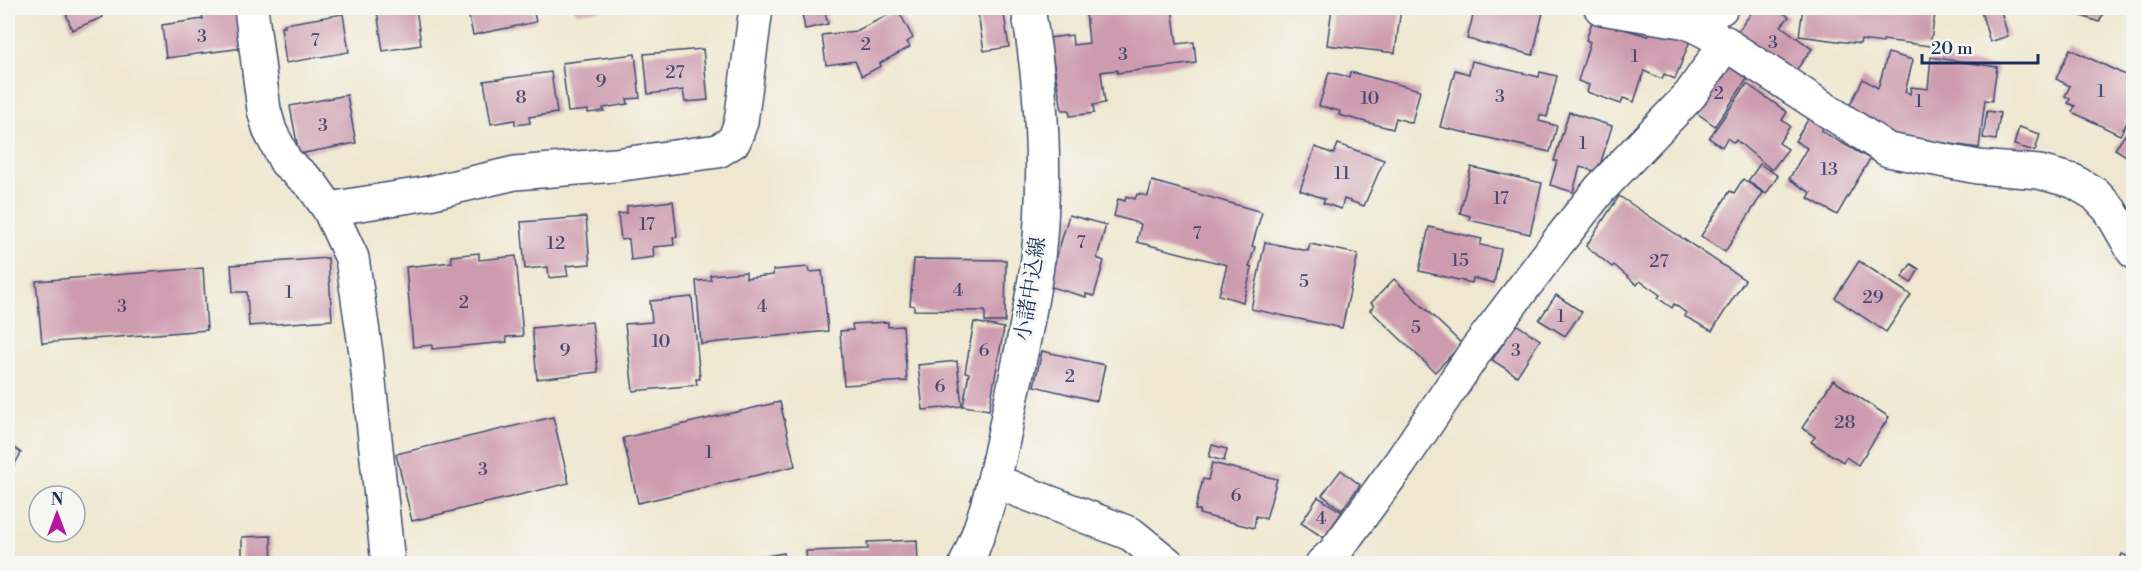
<svg xmlns="http://www.w3.org/2000/svg" width="2141" height="571" font-family="'Libre Bodoni','Noto Serif JP',serif">
<style>
.building{fill:#cd9bae}
.lines{fill:none;stroke-linecap:round;stroke-linejoin:round}
.minor-casing{stroke:#3b4b6f;stroke-width:36}
.major-casing{stroke:#3b4b6f;stroke-width:36}
.minor{stroke:#fff;stroke-width:33}
.major{stroke:#fff;stroke-width:33}
.labels{text-anchor:middle;dominant-baseline:central;stroke-width:6;stroke-linejoin:round;paint-order:stroke}
.number-label{font-size:18px;fill:#484a72}
.street-label{font-size:21px;fill:#1b2f5e;stroke:#f6f6f2}
</style>
<rect width="100%" height="100%" fill="#f6f6f2"/>
<filter id="ink" filterUnits="userSpaceOnUse"><feTurbulence type="fractalNoise" baseFrequency=".0167" numOctaves="2"/><feDisplacementMap in="SourceGraphic" scale="12" xChannelSelector="R" yChannelSelector="G"/><feConvolveMatrix kernelMatrix="1 2 1 2 8 2 1 2 1" color-interpolation-filters="sRGB"/></filter>
<filter id="wash" filterUnits="userSpaceOnUse"><feTurbulence type="fractalNoise" baseFrequency=".008" numOctaves="4" result="noise"/><feDisplacementMap in="SourceGraphic" scale="24" xChannelSelector="R" yChannelSelector="G"/><feGaussianBlur stdDeviation="1.35" result="paint"/><feColorMatrix in="noise" values="0 0 0 0 0 0 0 0 0 0 0 0 0 0 0 0 0 1.4 0 .05"/><feComposite in="paint" operator="in"/></filter>
<g filter="url(#wash)">
<rect width="100%" height="100%" fill="#efe7cf"/>
<g id="blocks">
<g class="building">
<polygon points="64,8 99,8 103,17 72,30"/>
<polygon points="201,8 237,8 243,48 166,58 162,25 203,19"/>
<polygon points="403,8 416,8 421,45 383,51 377,11"/>
<polygon points="467,8 533,8 536,22 473,35"/>
<polygon points="575,8 607,8 607,9 576,13"/>
<polygon points="801,8 824,8 828,24 805,29"/>
<polygon points="828,8 852,8 852,9 829,13"/>
<polygon points="977,8 1003,8 1009,47 984,51"/>
<polygon points="1094,8 1172,8 1177,44 1194,42 1196,63 1117,73 1117,70 1101,72 1105,103 1093,105 1094,113 1070,116 1069,110 1062,110 1049,38 1072,35 1073,45 1089,43 1086,12 1094,11"/>
<polygon points="1332,8 1401,8 1395,53 1327,45"/>
<polygon points="1475,8 1544,8 1533,55 1467,39"/>
<polygon points="1755,8 1765,11 1767,8 1776,8 1789,17 1781,26 1812,49 1791,77 1735,35"/>
<polygon points="1803,8 1936,8 1930,46 1883,40 1883,43 1861,40 1860,44 1799,36"/>
<polygon points="1980,8 2000,8 2008,36 1990,42"/>
<polygon points="2059,8 2106,8 2099,22"/>
<polygon points="898,10 913,38 907,42 910,47 880,63 881,66 862,76 855,61 826,65 822,35 856,31"/>
<polygon points="343,14 349,52 286,63 281,27 285,27 284,24"/>
<polygon points="1592,22 1605,26 1606,24 1648,36 1652,26 1691,38 1675,79 1664,74 1662,79 1644,71 1634,102 1623,98 1621,104 1587,92 1589,85 1578,81 1590,42 1586,40"/>
<polygon points="703,49 708,100 685,102 683,90 648,94 644,54"/>
<polygon points="2070,49 2134,79 2134,109 2120,135 2072,112 2075,106 2068,103 2070,99 2065,96 2070,86 2056,79"/>
<polygon points="1888,53 1913,60 1905,92 1910,94 1911,87 1928,89 1931,57 1997,67 1992,101 1985,100 1979,148 1889,135 1846,113 1863,79 1878,88"/>
<polygon points="635,54 640,98 627,99 628,104 603,108 604,111 588,113 588,110 568,112 562,63"/>
<polygon points="1472,61 1539,77 1540,72 1557,76 1547,117 1540,115 1539,121 1557,126 1550,152 1440,127 1455,70 1469,74"/>
<polygon points="1724,61 1748,78 1715,126 1690,108"/>
<polygon points="551,72 557,113 529,117 530,123 515,125 515,120 491,124 484,81"/>
<polygon points="1329,72 1349,77 1350,72 1420,90 1412,123 1396,118 1393,129 1339,115 1340,111 1319,106"/>
<polygon points="1747,84 1787,112 1782,120 1790,126 1779,143 1788,149 1772,170 1736,140 1734,143 1727,138 1722,147 1709,138"/>
<polygon points="347,95 356,143 299,154 290,106"/>
<polygon points="1987,111 2000,113 1996,140 1983,138"/>
<polygon points="1569,112 1612,126 1598,172 1580,167 1573,192 1550,185 1557,161 1554,161"/>
<polygon points="1809,118 1824,126 1821,131 1870,159 1837,215 1808,198 1811,193 1789,179 1807,148 1795,141"/>
<polygon points="2134,122 2134,161 2115,149"/>
<polygon points="2019,127 2040,134 2035,151 2014,145"/>
<polygon points="1338,144 1384,160 1364,206 1344,199 1341,209 1323,203 1325,199 1300,190 1315,147 1334,154"/>
<polygon points="1760,164 1778,176 1766,194 1748,181"/>
<polygon points="1471,167 1542,183 1530,234 1469,220 1470,216 1460,213"/>
<polygon points="1743,179 1763,193 1725,252 1701,236 1730,191 1734,193"/>
<polygon points="1152,181 1262,212 1252,246 1255,247 1249,267 1252,268 1243,302 1219,295 1227,265 1137,242 1141,224 1114,216 1118,199 1125,201 1126,196 1135,199 1137,194 1148,196"/>
<polygon points="1619,196 1745,280 1712,331 1684,316 1686,313 1674,304 1672,308 1658,298 1660,295 1640,281 1637,285 1614,265 1612,267 1586,246"/>
<polygon points="673,201 677,237 673,237 674,245 653,247 654,257 631,260 629,239 621,240 618,214 627,213 627,206"/>
<polygon points="1069,215 1106,225 1097,258 1104,261 1094,296 1086,294 1086,297 1048,286"/>
<polygon points="586,217 590,264 566,266 568,276 549,278 548,267 525,269 521,222"/>
<polygon points="1429,227 1482,239 1480,245 1501,249 1494,283 1473,278 1472,283 1419,271"/>
<polygon points="1265,242 1308,251 1310,244 1358,254 1342,328 1251,309"/>
<polygon points="479,253 479,260 516,256 523,336 506,337 507,342 432,349 432,345 413,347 406,267 452,262 451,256"/>
<polygon points="328,258 332,320 249,326 247,292 233,292 231,265"/>
<polygon points="914,259 1006,260 1005,322 985,322 985,311 914,310 914,306 910,305"/>
<polygon points="1859,261 1911,295 1886,332 1835,298"/>
<polygon points="1911,264 1919,269 1911,283 1902,277"/>
<polygon points="808,267 809,272 822,271 828,331 701,344 696,281 711,280 710,275 746,272 746,278 773,275 773,270"/>
<polygon points="203,268 207,330 42,343 36,281"/>
<polygon points="1394,279 1462,344 1435,372 1370,310 1374,306 1371,303"/>
<polygon points="1556,295 1582,312 1565,336 1539,320"/>
<polygon points="692,297 700,379 696,379 697,385 633,391 625,324 652,322 650,301"/>
<polygon points="592,322 598,372 537,379 532,328"/>
<polygon points="888,322 888,327 903,326 907,381 844,385 840,331 853,330 852,324"/>
<polygon points="974,322 1004,328 989,410 963,406 969,373 965,372"/>
<polygon points="1516,324 1540,340 1517,376 1492,360"/>
<polygon points="1042,351 1105,365 1097,401 1034,386"/>
<polygon points="957,361 962,406 923,410 918,365"/>
<polygon points="1833,380 1889,417 1858,465 1846,457 1843,462 1811,442 1815,437 1802,428"/>
<polygon points="780,402 795,466 638,503 623,438"/>
<polygon points="553,417 569,483 412,521 396,454"/>
<polygon points="8,443 21,453 8,476"/>
<polygon points="1212,445 1227,449 1224,461 1209,457"/>
<polygon points="1212,463 1277,479 1266,519 1256,516 1254,528 1199,514 1200,510 1195,510 1203,479 1208,480"/>
<polygon points="1341,470 1360,485 1342,510 1322,495"/>
<polygon points="1318,497 1342,512 1324,538 1301,523"/>
<polygon points="271,536 272,564 242,564 242,537"/>
<polygon points="917,540 918,564 807,564 806,551 868,549 867,542"/>
<polygon points="784,553 785,564 756,564 755,558"/>
<polygon points="2122,554 2134,559 2134,564 2118,564"/>
</g>
</g>
</g>
<g filter="url(#ink)">
<use href="#blocks" fill-opacity="0" stroke="#3b4b6f" stroke-width="1.5"/>
<g class="lines">
<g class="minor-casing">
<g id="minor">
<polyline points="251,8 264,110 270,131 286,162 312,185 329,209 352,258 366,353 388,564"/>
<polyline points="1601,8 1687,22 1707,32 1888,150 1978,167 2039,172 2073,181 2095,194 2110,210 2134,252"/>
<polyline points="1709,11 1721,8"/>
<polyline points="329,209 429,193 515,173 615,165 718,151 734,141 741,122 756,8"/>
<polyline points="994,481 1131,534 1168,564"/>
<polyline points="1322,564 1334,553 1400,463 1477,349 1558,242 1600,189 1690,95 1726,43"/>
</g>
</g>
<g class="major-casing">
<path id="major" d="M966,564C989,514 999,459 1010,406C1020,357 1032,307 1038,258C1047,175 1042,89 1028,8"/>
</g>
<use href="#minor" class="minor"/>
<use href="#major" class="major"/>
</g>
</g>
<g class="labels">
<g class="number-label">
<text x="202" y="36">3</text>
<text x="315" y="40">7</text>
<text x="1773" y="42">3</text>
<text x="866" y="44">2</text>
<text x="1123" y="54">3</text>
<text x="1635" y="56">1</text>
<text x="675" y="72">27</text>
<text x="601" y="81">9</text>
<text x="2101" y="91">1</text>
<text x="1719" y="93">2</text>
<text x="1500" y="96">3</text>
<text x="521" y="97">8</text>
<text x="1370" y="98">10</text>
<text x="1919" y="101">1</text>
<text x="323" y="125">3</text>
<text x="1583" y="143">1</text>
<text x="1829" y="169">13</text>
<text x="1342" y="173">11</text>
<text x="1501" y="198">17</text>
<text x="647" y="224">17</text>
<text x="1197" y="233">7</text>
<text x="1081" y="242">7</text>
<text x="556" y="243">12</text>
<text x="1460" y="260">15</text>
<text x="1659" y="261">27</text>
<text x="1304" y="281">5</text>
<text x="958" y="290">4</text>
<text x="289" y="292">1</text>
<text x="1873" y="297">29</text>
<text x="464" y="302">2</text>
<text x="122" y="306">3</text>
<text x="762" y="306">4</text>
<text x="1561" y="316">1</text>
<text x="1416" y="327">5</text>
<text x="661" y="341">10</text>
<text x="565" y="350">9</text>
<text x="984" y="350">6</text>
<text x="1516" y="350">3</text>
<text x="1070" y="376">2</text>
<text x="940" y="386">6</text>
<text x="1845" y="422">28</text>
<text x="709" y="452">1</text>
<text x="483" y="469">3</text>
<text x="1236" y="495">6</text>
<text x="1321" y="518">4</text>
</g>
<g class="street-label">
<text transform="translate(1031 289) rotate(-81)">小諸中込線</text>
</g>
</g>
<rect width="2141" height="571" fill="none" stroke="#f6f6f2" stroke-width="30"/>
<g transform="translate(57 514)"><circle r="28" fill="#f6f6f2" stroke="#9ea6b7" stroke-width="1.5"/>
<path d="M0-4.5L10 22L0 15L-10 22Z" fill="#b5179e"/>
<text y="-9" font-size="16" font-weight="bold" text-anchor="middle" fill="#1b2f5e">N</text>
</g>
<path d="M1922 54v9h116v-9" fill="none" stroke="#1b2f5e" stroke-width="3"/>
<text x="1931" y="54" font-size="18" fill="#1b2f5e" stroke="#f6f6f2" stroke-width="4.5" paint-order="stroke">20 m</text>
</svg>
